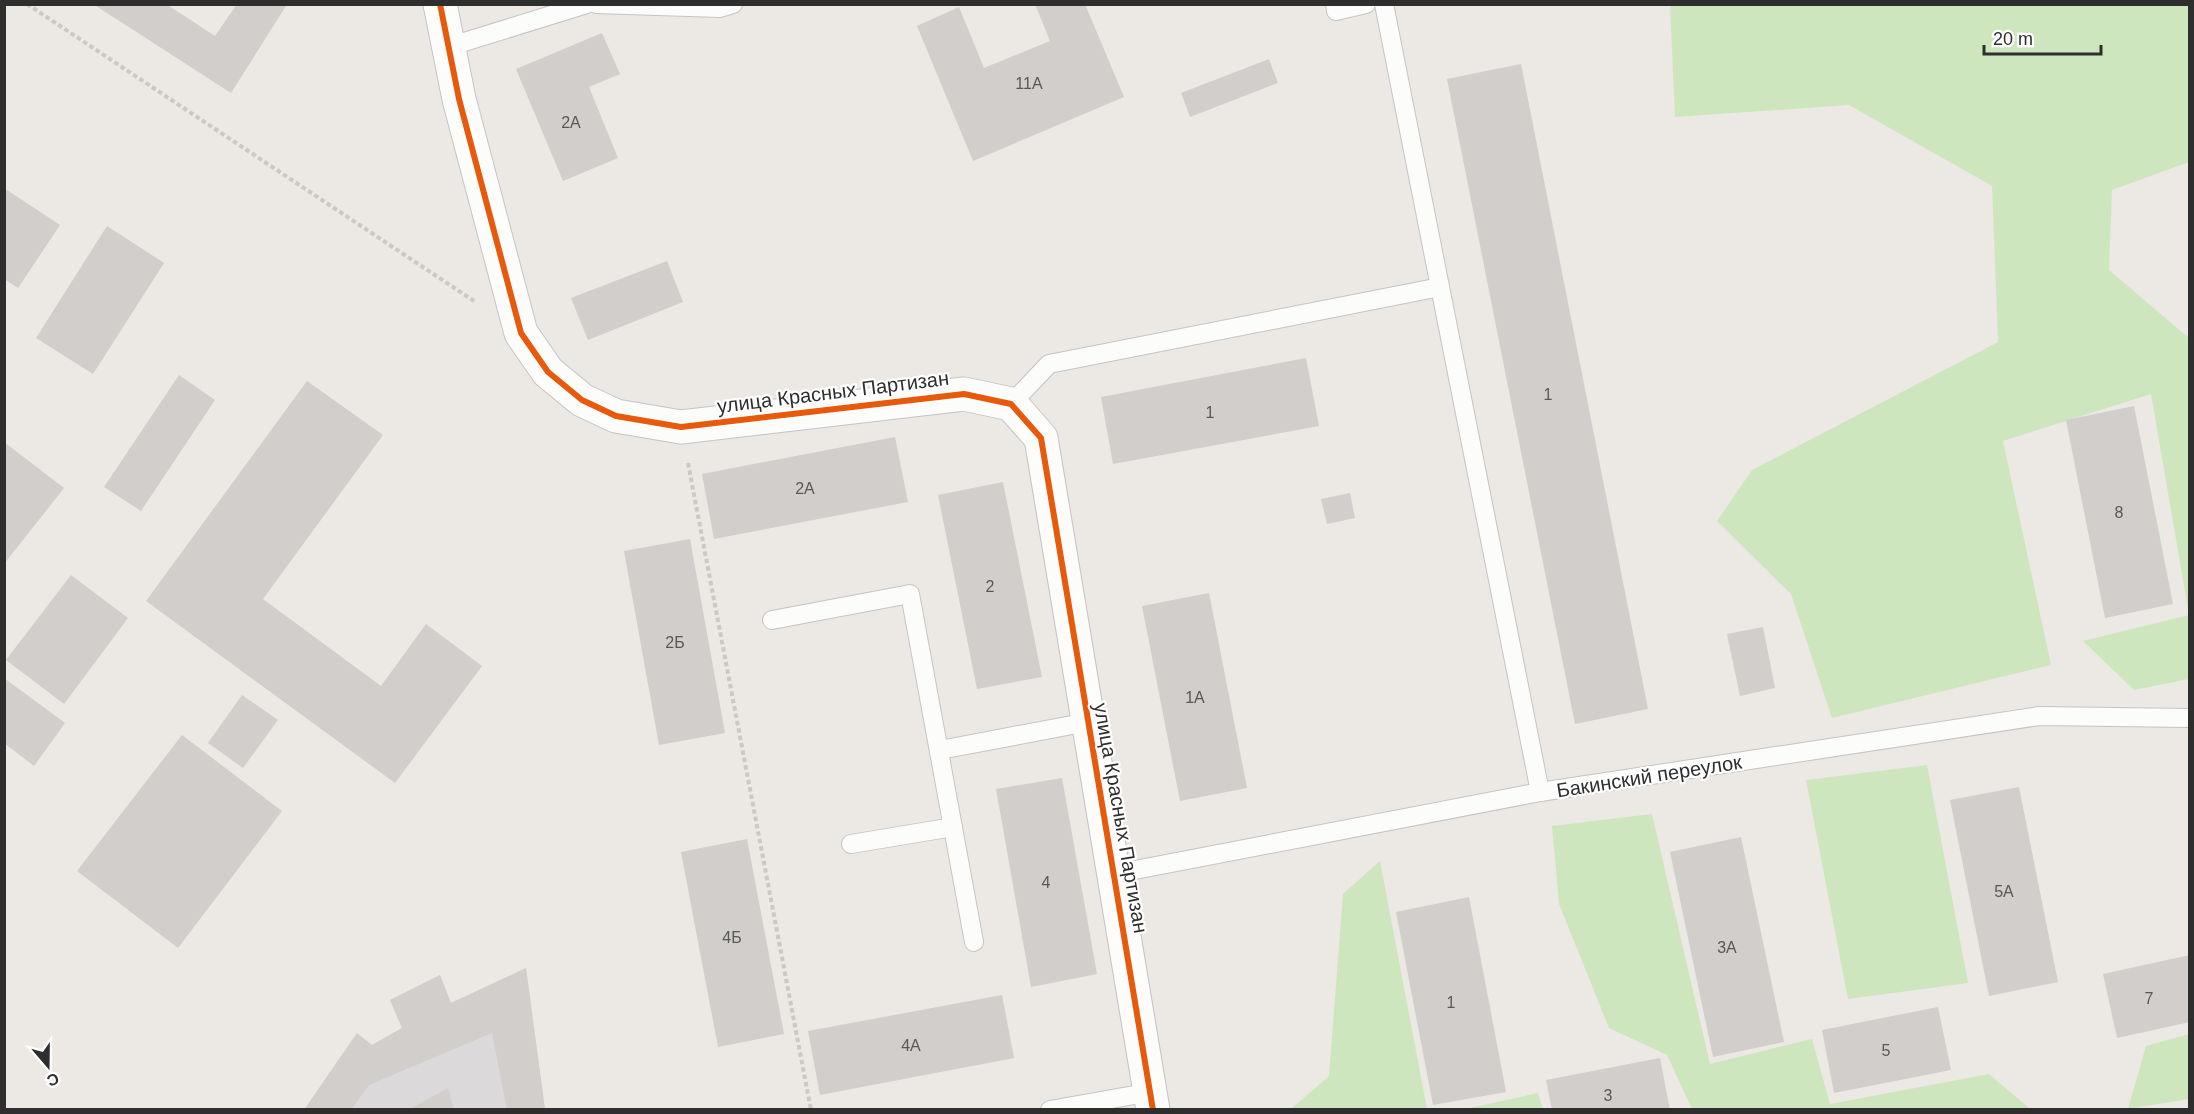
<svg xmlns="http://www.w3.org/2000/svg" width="2194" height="1114" font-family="Helvetica,sans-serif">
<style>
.industrial{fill:#dcd9db}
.green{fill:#cee6be}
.building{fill:#d1cecb}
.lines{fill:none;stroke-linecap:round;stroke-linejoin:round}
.service-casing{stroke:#c5c4c5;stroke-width:20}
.minor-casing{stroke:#c5c4c5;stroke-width:35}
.path{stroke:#c9c9c8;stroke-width:4;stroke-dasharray:4.5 3;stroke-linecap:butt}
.service{stroke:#fcfcfb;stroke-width:18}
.minor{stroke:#fcfcfb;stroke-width:33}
.cycleway-casing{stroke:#fff;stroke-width:10}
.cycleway{stroke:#e8590c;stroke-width:6}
.labels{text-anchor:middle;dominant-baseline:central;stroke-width:4.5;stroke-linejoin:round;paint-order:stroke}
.number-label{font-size:16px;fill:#585857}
.street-label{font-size:20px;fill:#2e2e2e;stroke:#fff}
</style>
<rect width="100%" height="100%" fill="#ece8e4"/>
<polygon class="industrial" points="526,968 545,1109 304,1110 357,1033 372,1045 402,1028 390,1000 440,975 451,1003"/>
<g class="green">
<polygon points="1670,5 2189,5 2189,162 2112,190 2109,270 2189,338 2189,679 2134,690 2083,641 2189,615 2151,394 2003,441 2051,665 1832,718 1791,594 1717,521 1752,470 1998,342 1992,186 1849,105 1675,117"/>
<polygon points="1927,765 1968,983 1848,999 1806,780"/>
<polygon points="1652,814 1710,1064 1812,1039 1830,1104 1989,1074 2030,1109 1692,1109 1667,1055 1609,1028 1559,904 1552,826"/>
<polygon points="1380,861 1427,1109 1291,1109 1329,1076 1343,894"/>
<polygon points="2189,1034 2189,1099 2128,1109 2146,1046"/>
<polygon points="1538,1093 1543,1109 1465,1109"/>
</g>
<g class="building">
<polygon points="93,4 166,4 215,36 237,4 286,6 231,93"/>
<polygon points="1035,4 1085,4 1124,97 973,161 917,26 959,7 984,68 1050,41"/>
<polygon points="602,33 620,74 589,87 618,158 563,181 516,69"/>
<polygon points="1269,59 1278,83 1190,117 1181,93"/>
<polygon points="1521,64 1648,709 1575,724 1447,79"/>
<polygon points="4,188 60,225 18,288 4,279"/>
<polygon points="107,226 164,263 93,374 36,338"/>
<polygon points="667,261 683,302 588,340 571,298"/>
<polygon points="1306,358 1319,426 1113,464 1101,397"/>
<polygon points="179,375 215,400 141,511 104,487"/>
<polygon points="307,381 383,435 263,599 381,686 426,624 482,666 395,783 146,601"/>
<polygon points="2134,406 2173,604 2105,618 2066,420"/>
<polygon points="895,437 908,502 714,539 702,474"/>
<polygon points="4,442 64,488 4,564"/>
<polygon points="1003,482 1042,677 977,689 938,495"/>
<polygon points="1350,493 1355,518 1327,524 1321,499"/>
<polygon points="690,539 725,733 659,745 624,551"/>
<polygon points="71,575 128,618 64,704 6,660"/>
<polygon points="1209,593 1247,788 1180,801 1142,606"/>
<polygon points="1763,627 1775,688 1740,696 1727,634"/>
<polygon points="4,678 65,723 34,766 4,743"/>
<polygon points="242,695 278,720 243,768 208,743"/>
<polygon points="182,735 282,811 178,948 77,871"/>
<polygon points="1062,778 1097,974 1031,987 996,789"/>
<polygon points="2019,787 2058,982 1989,996 1950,800"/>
<polygon points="1741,837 1784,1042 1713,1057 1670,852"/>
<polygon points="747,839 784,1034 718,1047 681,852"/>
<polygon points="1469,897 1506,1092 1433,1105 1396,912"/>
<polygon points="2190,955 2190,1022 2117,1038 2103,974"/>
<polygon points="526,968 545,1110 507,1110 492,1033 369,1085 351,1110 304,1110 357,1033 372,1045 402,1028 390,1000 440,975 451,1003"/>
<polygon points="1002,995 1014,1058 820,1095 808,1031"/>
<polygon points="1938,1007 1951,1070 1834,1093 1822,1030"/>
<polygon points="1660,1058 1670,1110 1552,1110 1546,1080"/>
<polygon points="448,1088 454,1110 408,1110"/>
</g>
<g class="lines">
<g class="service-casing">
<g id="service">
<polyline points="596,4 720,8 733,4"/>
<polyline points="1335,4 1336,11 1366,4"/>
<polyline points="1384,4 1540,792"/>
<polyline points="448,47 587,4"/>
<polyline points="1011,404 1049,364 1440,287"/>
<polyline points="772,620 910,594 974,942"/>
<polyline points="940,750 1088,722"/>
<polyline points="851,844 953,827"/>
<polyline points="1114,874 1540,792 2039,716 2190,718"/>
<polyline points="1050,1110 1151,1092"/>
</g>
</g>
<g class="minor-casing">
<polyline id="minor" points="440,4 459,99 521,333 548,372 582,400 616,416 681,427 964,394 1011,404 1041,438 1153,1110"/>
</g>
<g class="path">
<polyline points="27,4 474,301"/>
<polyline points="688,463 811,1110"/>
</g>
<use href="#service" class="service"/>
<use href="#minor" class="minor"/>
<g class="cycleway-casing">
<polyline id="cycleway" points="440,4 459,99 521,333 548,372 582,400 616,416 681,427 964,394 1011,404 1041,438 1153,1110"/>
</g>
<use href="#cycleway" class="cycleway"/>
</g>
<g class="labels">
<g class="number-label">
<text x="1029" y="83">11А</text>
<text x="571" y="122">2А</text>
<text x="1548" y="394">1</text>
<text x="1210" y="412">1</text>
<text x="805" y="488">2А</text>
<text x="2119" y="512">8</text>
<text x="990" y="586">2</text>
<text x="675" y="642">2Б</text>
<text x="1195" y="697">1А</text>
<text x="1046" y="882">4</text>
<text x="2004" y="891">5А</text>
<text x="732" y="937">4Б</text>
<text x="1727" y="947">3А</text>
<text x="2149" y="998">7</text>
<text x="1451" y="1002">1</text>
<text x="911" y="1045">4А</text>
<text x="1886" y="1050">5</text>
<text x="1608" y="1095">3</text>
</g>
<g class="street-label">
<text transform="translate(833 392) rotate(-7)">улица Красных Партизан</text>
<text transform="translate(1649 776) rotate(-9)">Бакинский переулок</text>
<text transform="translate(1121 818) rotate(80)">улица Красных Партизан</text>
</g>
</g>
<rect width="2194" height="1114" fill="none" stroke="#2e2e2e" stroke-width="12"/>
<g transform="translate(48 1066) rotate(160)" stroke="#ffffff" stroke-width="4.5" paint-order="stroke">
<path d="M0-4.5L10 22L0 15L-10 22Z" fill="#2e2e2e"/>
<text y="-9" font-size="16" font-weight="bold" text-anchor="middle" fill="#2e2e2e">С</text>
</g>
<path d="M1984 45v9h117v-9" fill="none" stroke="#2e2e2e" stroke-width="3"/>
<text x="1993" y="45" font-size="18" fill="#2e2e2e" stroke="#ffffff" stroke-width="4.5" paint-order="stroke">20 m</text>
</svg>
